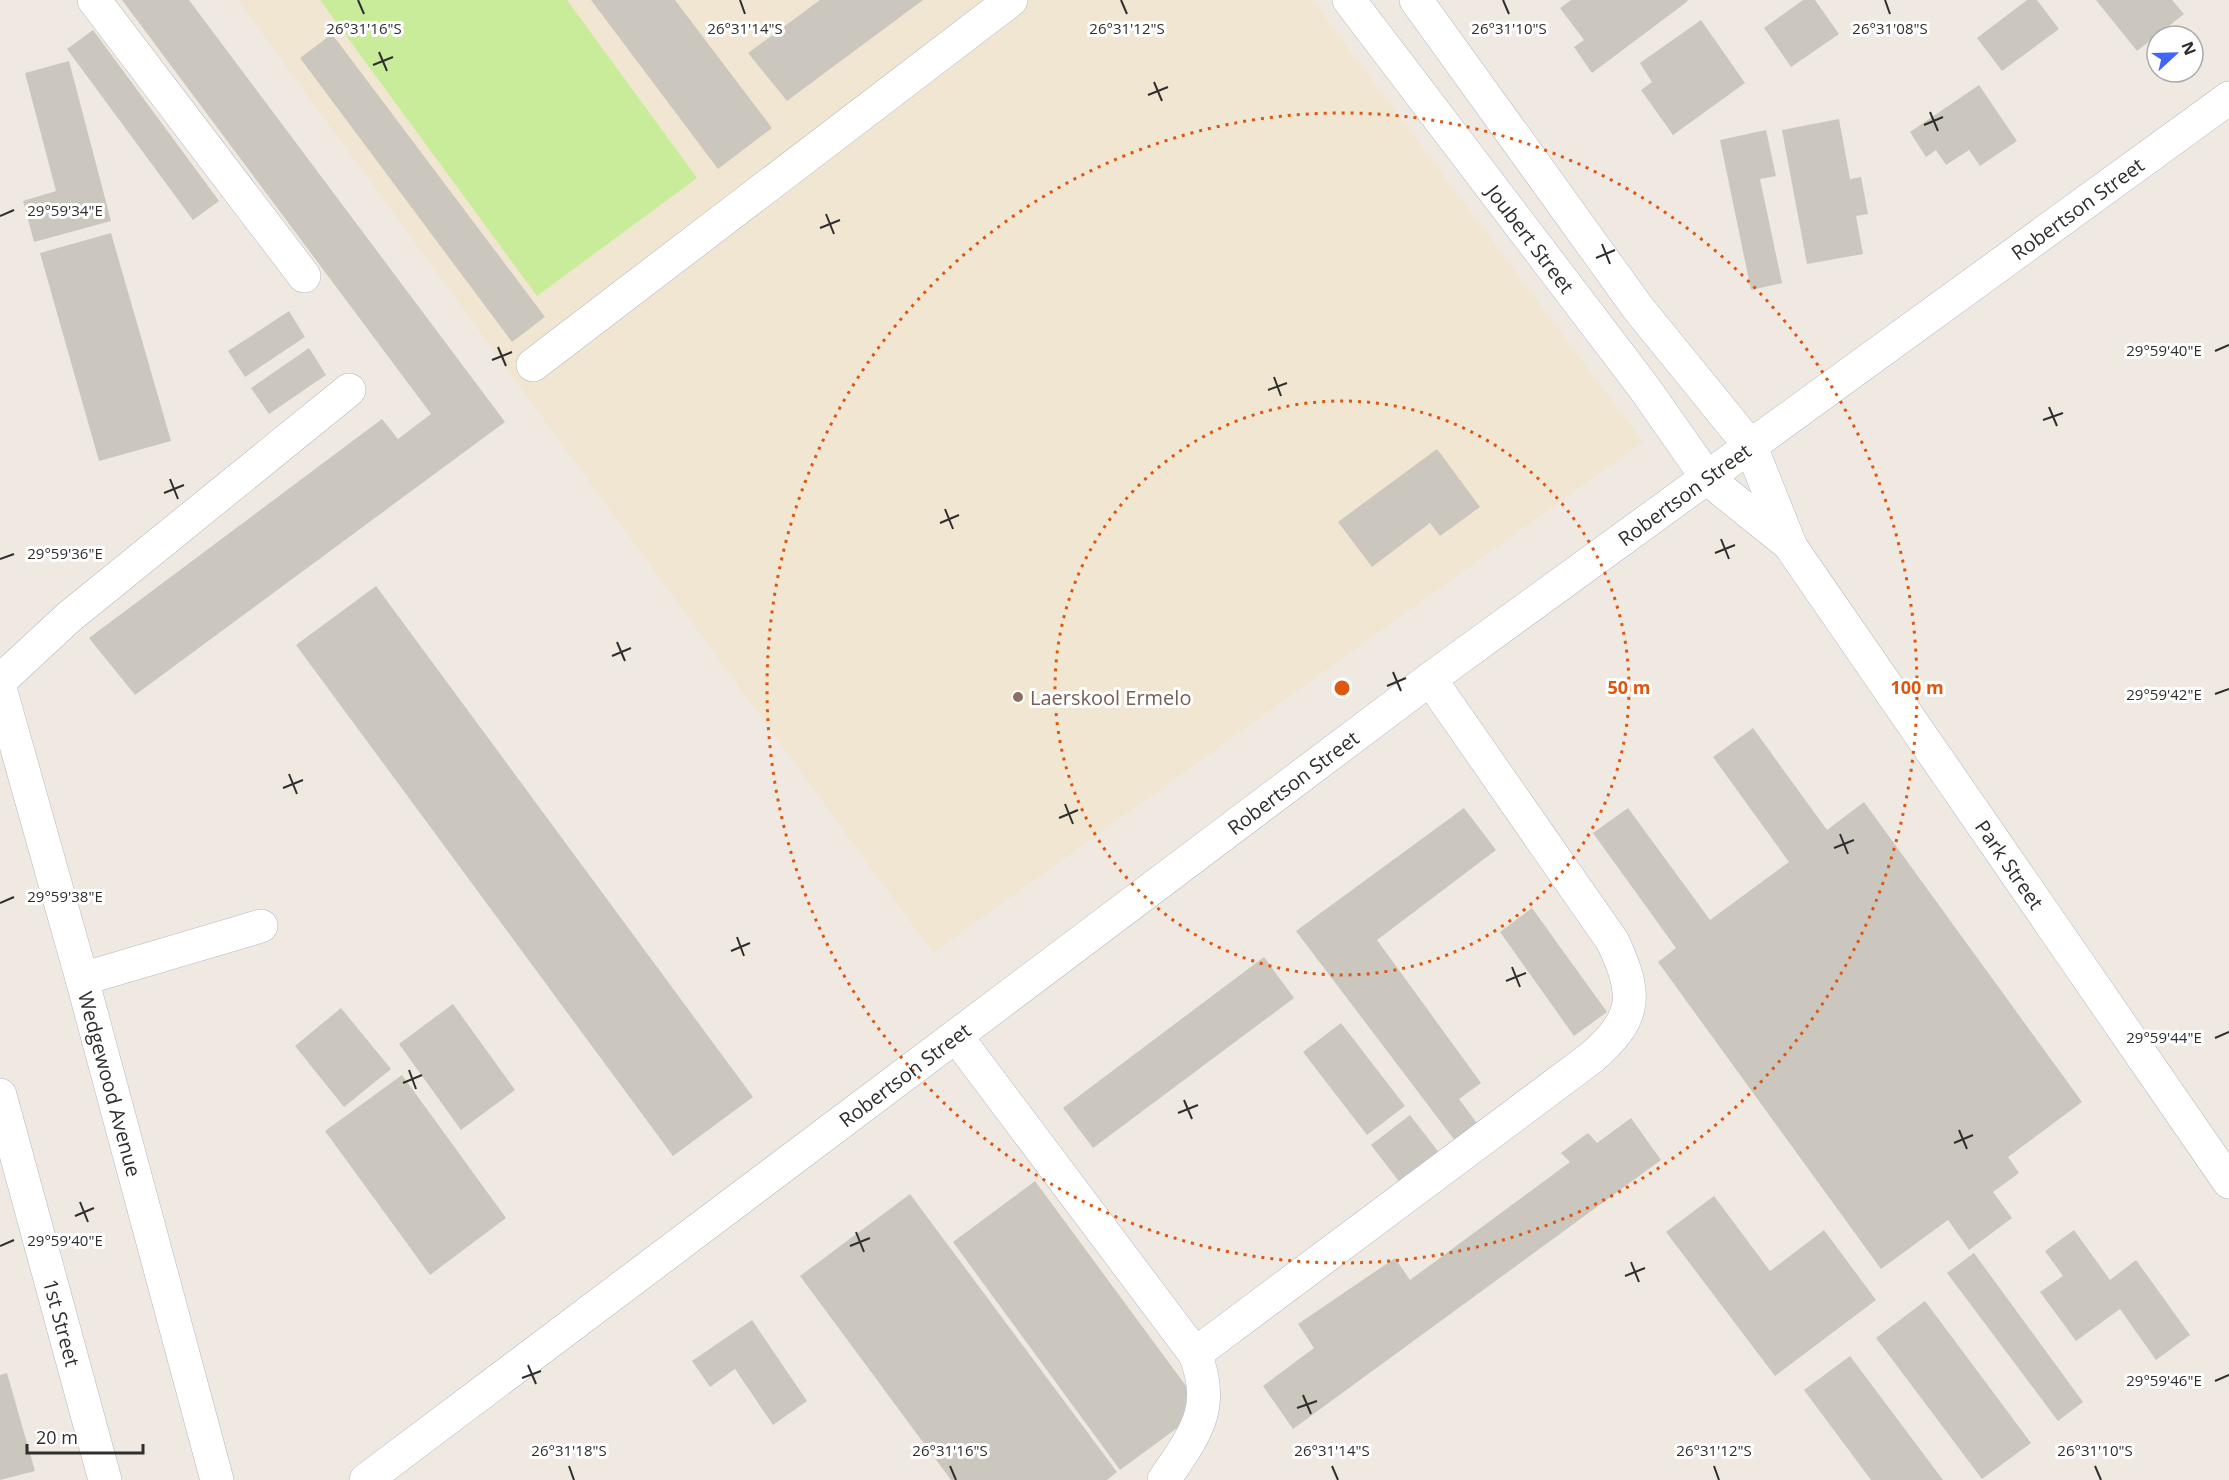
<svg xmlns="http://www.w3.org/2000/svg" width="2229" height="1480" font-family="'Open Sans',sans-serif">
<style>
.education{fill:#f0e6d1}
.pitch{fill:#c9ec9a}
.building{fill:#cbc7bf}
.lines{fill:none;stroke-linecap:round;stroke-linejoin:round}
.minor-casing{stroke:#b4b7c1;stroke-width:34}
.minor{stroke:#fff;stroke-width:33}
.ticks{fill:none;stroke:#2e2e2e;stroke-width:2}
.ring{fill:none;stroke:#df570e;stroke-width:3;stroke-dasharray:3 6}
.education-dot{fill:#8d6e63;stroke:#fff;stroke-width:2}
.labels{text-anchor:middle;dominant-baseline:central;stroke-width:6;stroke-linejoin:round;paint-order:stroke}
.street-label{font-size:20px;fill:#2e2e2e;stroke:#fff}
.education-label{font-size:20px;fill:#785e54;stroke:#fff;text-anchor:start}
.ticks-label{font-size:15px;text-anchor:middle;fill:#2e2e2e;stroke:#fff;stroke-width:6;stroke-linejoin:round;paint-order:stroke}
.centre{fill:#df570e;stroke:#fff;stroke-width:3}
.ring-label{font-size:18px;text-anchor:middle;font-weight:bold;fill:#df570e;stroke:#fff;stroke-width:6;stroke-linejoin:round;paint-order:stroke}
</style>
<rect width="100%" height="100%" fill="#efe9e1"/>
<polygon class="education" points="238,0 1312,0 1643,442 933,953"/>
<polygon class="pitch" points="320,0 567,0 697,178 537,296"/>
<g class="building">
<polygon points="122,0 189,0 505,422 135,695 89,638 382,419 398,439 431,414"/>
<polygon points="591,0 675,0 772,128 718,169"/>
<polygon points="820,0 923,0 787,101 748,53"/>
<polygon points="1571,0 1687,0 1688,1 1592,73 1574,47 1584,40 1560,8"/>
<polygon points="1803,0 1815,0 1839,34 1791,67 1764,28"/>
<polygon points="2027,0 2037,0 2059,29 2002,71 1977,38"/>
<polygon points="2096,0 2172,0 2184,14 2137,51"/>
<polygon points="1701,20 1745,83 1673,135 1641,90 1652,82 1640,63"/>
<polygon points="93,30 219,201 193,220 67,49"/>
<polygon points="332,34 545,317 512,342 300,58"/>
<polygon points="69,61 111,221 34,242 23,201 56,191 25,73"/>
<polygon points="1979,85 2017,141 1980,166 1969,150 1946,165 1936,150 1926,157 1910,132"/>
<polygon points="1839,119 1850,179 1861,177 1868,214 1856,216 1863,254 1807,264 1782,130"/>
<polygon points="1766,130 1776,176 1760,179 1782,283 1751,290 1720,140"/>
<polygon points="111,233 171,441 99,461 40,253"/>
<polygon points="289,311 305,337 245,377 228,351"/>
<polygon points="309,348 326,375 269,414 251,388"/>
<polygon points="1437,449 1480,507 1440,536 1430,523 1372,567 1338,522"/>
<polygon points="376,586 753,1097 673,1156 296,645"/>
<polygon points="1753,728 1827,830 1864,802 2082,1102 2008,1157 2019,1173 1993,1192 2012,1218 1969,1250 1948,1220 1881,1269 1658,962 1676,948 1593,833 1628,808 1710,920 1789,862 1713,757"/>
<polygon points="1464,808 1496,850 1377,940 1481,1083 1459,1099 1479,1126 1456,1142 1296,931"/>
<polygon points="1532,908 1607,1012 1574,1036 1500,932"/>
<polygon points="1264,957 1294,998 1093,1148 1063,1108"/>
<polygon points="453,1004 515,1090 461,1130 399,1044"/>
<polygon points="341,1008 391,1069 344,1107 295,1046"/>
<polygon points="1341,1023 1405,1106 1367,1135 1303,1052"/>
<polygon points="402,1075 506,1218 430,1275 325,1131"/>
<polygon points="1410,1115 1440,1154 1401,1184 1371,1145"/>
<polygon points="1631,1118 1661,1160 1293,1429 1263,1386 1314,1348 1298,1324 1395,1258 1410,1280 1570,1162 1561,1153 1588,1133 1597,1143"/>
<polygon points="1035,1181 1203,1409 1120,1470 953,1242"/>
<polygon points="910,1194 1117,1472 1107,1480 951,1480 800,1276"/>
<polygon points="1714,1196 1770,1271 1824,1230 1876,1300 1775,1376 1666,1232"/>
<polygon points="2074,1230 2110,1280 2136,1260 2190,1335 2156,1360 2120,1309 2076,1341 2040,1292 2063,1276 2045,1251"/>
<polygon points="1974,1253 2083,1402 2058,1421 1947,1273"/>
<polygon points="1925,1301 2031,1443 1982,1479 1876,1338"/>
<polygon points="752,1320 807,1401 773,1425 735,1369 710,1387 692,1361"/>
<polygon points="1850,1356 1943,1480 1871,1480 1804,1390"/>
<polygon points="7,1373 35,1471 0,1480 0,1375"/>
</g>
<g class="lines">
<g class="minor-casing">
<g id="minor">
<polyline points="94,0 304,276"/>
<path id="s1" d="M1349,0L1645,389L1708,479L1790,545"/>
<path id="s2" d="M1416,0L1638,308L1751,447L1791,547L2229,1182"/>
<polyline points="533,365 1011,0"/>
<polyline points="0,681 69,617 349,390"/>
<path id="s3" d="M0,688L82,979L217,1480"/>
<polyline points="82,979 261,926"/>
<path d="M956,1036L1195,1354C1217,1409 1194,1435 1164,1480"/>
<path id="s4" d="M0,1095L105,1480"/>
<path d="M1195,1354L1591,1058C1637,1018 1638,996 1613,942L1430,679"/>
<path id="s5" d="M366,1480L1430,679L2229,98"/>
</g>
</g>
<use href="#minor" class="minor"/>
</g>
<path class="ticks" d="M358,0L364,14M740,0L745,14M1121,0L1127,14M1503,0L1509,14M1885,0L1890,14M379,52L387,71M373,65L393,57M1154,82L1162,101M1148,95L1168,87M1930,112L1938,131M1924,125L1943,117M826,214L834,234M0,216L14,210M820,228L840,220M1602,244L1610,264M1596,258L1615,250M498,347L506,366M2215,351L2229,345M492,360L512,352M1274,377L1281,396M1268,390L1287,383M2049,407L2057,426M2043,420L2063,413M170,479L178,499M164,493L184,485M945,509L953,529M940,523L959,515M1721,539L1729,559M1715,553L1735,545M0,559L14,554M617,642L625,661M612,656L631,648M1393,672L1401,691M1387,686L1406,678M2215,694L2229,689M289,774L297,794M283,788L303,780M1065,804L1073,824M1059,818L1078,810M1840,834L1848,854M1834,848L1854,840M0,903L14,897M737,937L744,956M731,951L750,943M1512,967L1520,987M1506,981L1526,973M2215,1038L2229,1032M409,1070L416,1089M403,1083L422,1075M1184,1100L1192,1119M1178,1113L1198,1105M1959,1130L1967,1149M1954,1143L1973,1135M80,1202L88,1222M75,1216L94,1208M856,1232L864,1252M0,1246L14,1240M850,1246L870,1238M1631,1262L1639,1282M1625,1276L1645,1268M528,1365L536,1384M522,1378L541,1371M2215,1381L2229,1375M1303,1395L1311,1414M1297,1408L1317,1401M569,1466L574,1480M950,1466L956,1480M1332,1466L1338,1480M1714,1466L1719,1480M2095,1466L2101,1480"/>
<g class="ring">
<circle cx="1342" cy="688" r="287"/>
<circle cx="1342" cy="688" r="575"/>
</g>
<circle class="education-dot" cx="1018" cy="697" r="6"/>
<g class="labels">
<g class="street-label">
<text stroke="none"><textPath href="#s5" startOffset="2132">Robertson Street</textPath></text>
<text stroke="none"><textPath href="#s1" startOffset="300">Joubert Street</textPath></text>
<text stroke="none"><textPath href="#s5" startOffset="1646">Robertson Street</textPath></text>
<text stroke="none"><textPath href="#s5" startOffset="1160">Robertson Street</textPath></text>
<text stroke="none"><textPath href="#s2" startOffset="1052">Park Street</textPath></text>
<text stroke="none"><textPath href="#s5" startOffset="674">Robertson Street</textPath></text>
<text stroke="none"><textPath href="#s3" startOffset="411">Wedgewood Avenue</textPath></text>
<text stroke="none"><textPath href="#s4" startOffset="236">1st Street</textPath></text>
</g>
<g class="education-label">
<text x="1030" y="697">Laerskool Ermelo</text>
</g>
</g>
<g class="ticks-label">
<text x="364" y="34">26°31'16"S</text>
<text x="745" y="34">26°31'14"S</text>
<text x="1127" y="34">26°31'12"S</text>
<text x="1509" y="34">26°31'10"S</text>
<text x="1890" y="34">26°31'08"S</text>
<text x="65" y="216">29°59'34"E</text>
<text x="2164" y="356">29°59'40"E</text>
<text x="65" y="559">29°59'36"E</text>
<text x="2164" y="700">29°59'42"E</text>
<text x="65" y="902">29°59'38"E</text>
<text x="2164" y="1043">29°59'44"E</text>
<text x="65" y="1246">29°59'40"E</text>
<text x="2164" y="1386">29°59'46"E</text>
<text x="569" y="1456">26°31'18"S</text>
<text x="950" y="1456">26°31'16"S</text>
<text x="1332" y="1456">26°31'14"S</text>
<text x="1714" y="1456">26°31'12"S</text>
<text x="2095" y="1456">26°31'10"S</text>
</g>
<circle cx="1342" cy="688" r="9" class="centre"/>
<g class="ring-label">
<text x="1629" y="694">50 m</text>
<text x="1917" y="694">100 m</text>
</g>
<g transform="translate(2175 54) rotate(68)"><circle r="28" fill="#ffffff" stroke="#ababab" stroke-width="1.5"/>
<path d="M0-4.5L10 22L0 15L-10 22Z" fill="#4264fb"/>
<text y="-9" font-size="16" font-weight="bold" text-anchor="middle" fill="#2e2e2e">N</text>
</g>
<path d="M27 1444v9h116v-9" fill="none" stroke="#2e2e2e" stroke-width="3"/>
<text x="36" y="1444" font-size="18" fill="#2e2e2e" stroke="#ffffff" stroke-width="4.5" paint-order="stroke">20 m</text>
</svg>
